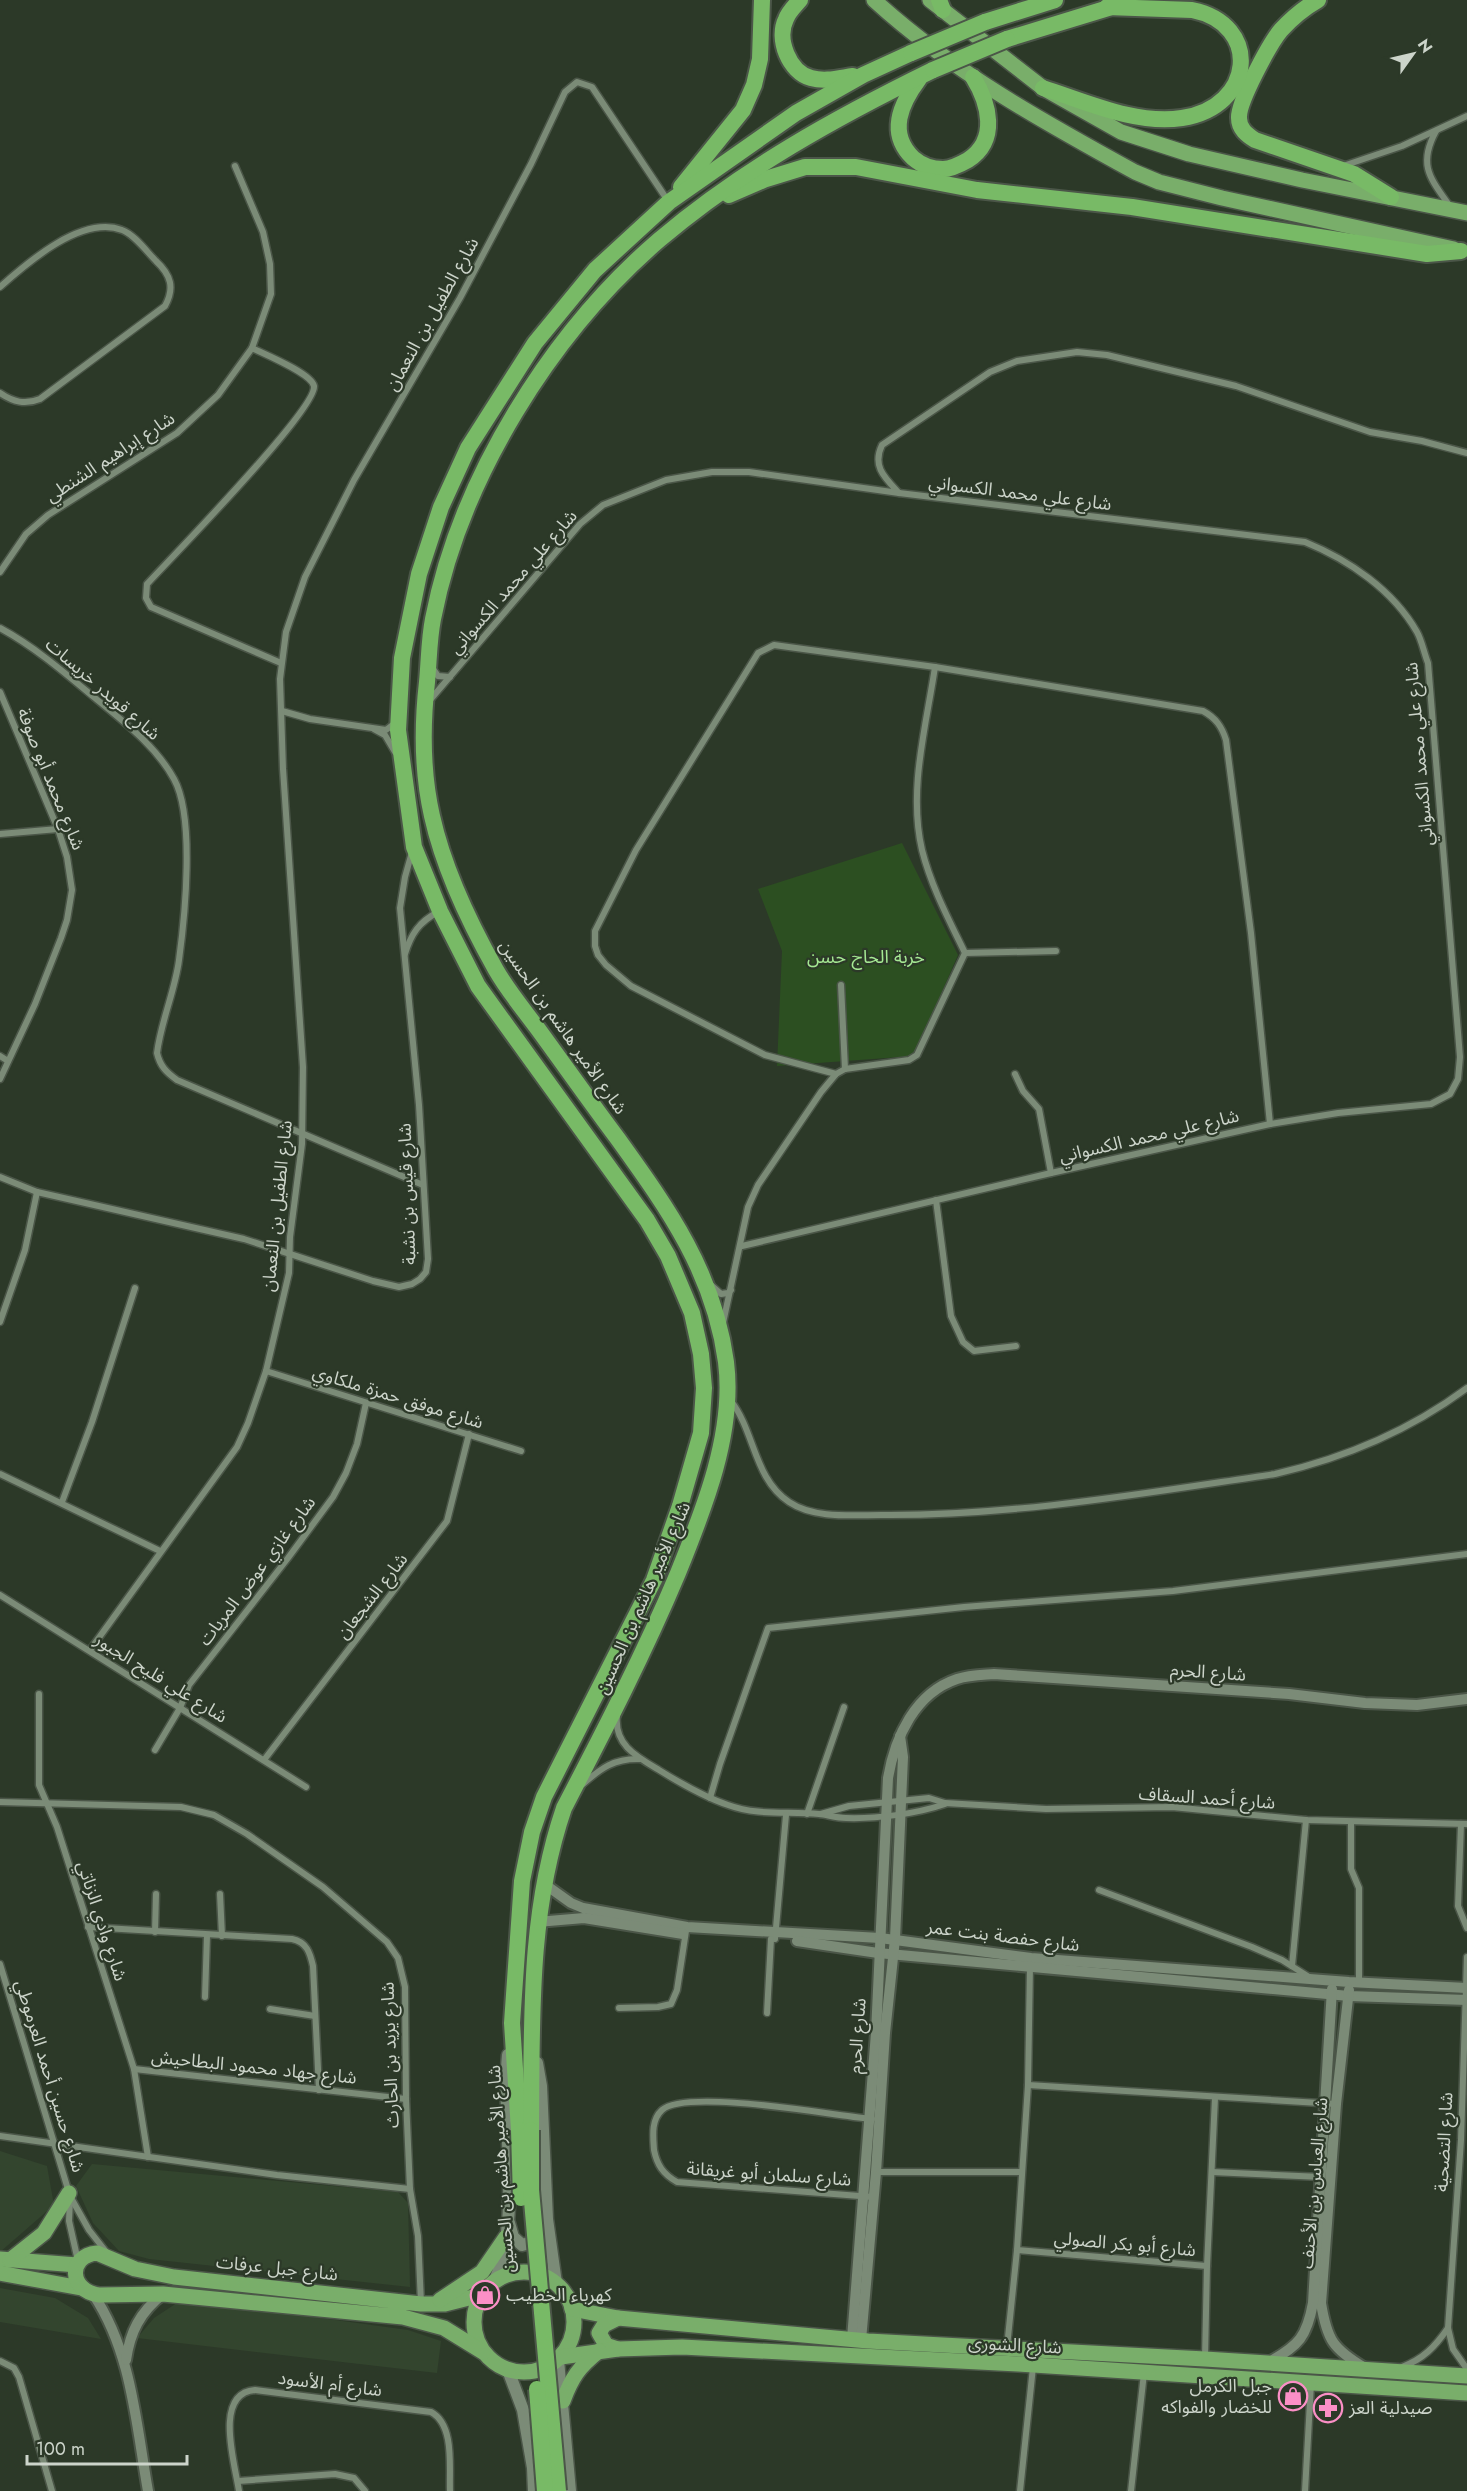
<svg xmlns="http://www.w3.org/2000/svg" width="1467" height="2491" font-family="Jost,'Noto Sans Arabic',sans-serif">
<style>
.built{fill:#33452e}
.green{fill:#2c4f21}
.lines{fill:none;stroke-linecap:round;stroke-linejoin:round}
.minor-casing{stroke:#4b5648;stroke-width:9}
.tertiary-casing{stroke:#4b5648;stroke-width:14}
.secondary-casing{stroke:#4b5648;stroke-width:15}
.primary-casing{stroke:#4b5648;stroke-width:18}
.trunk-casing{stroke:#4b5648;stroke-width:20}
.minor{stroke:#7b8b77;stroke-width:6}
.tertiary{stroke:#7b8b77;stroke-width:10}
.secondary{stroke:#7b8b77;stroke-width:12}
.primary{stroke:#79ae6a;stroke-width:15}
.trunk{stroke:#78ba66;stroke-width:16}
.trunk-bridge-casing{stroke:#4b5648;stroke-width:20;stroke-linecap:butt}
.trunk-bridge{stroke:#78ba66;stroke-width:16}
.labels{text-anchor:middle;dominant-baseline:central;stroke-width:4.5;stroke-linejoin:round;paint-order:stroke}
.street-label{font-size:18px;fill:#ccd4ca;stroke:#2c3928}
.park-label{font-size:18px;fill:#a5e893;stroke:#2c3928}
.poi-label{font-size:18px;fill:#ccd4ca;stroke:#2c3928;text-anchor:start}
</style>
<rect width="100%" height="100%" fill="#2c3928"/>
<g class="built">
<polygon points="0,2151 47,2166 54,2205 0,2252"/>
<polygon points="92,2164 398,2192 408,2203 410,2287 149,2259 119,2251 93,2223 76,2186"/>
<polygon points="0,2288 55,2298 88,2318 101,2339 0,2322"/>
<polygon points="183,2299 408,2330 441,2341 437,2373 137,2338 154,2318"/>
</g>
<polygon class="green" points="902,843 958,955 914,1056 777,1066 782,951 758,889"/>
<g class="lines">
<g class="minor-casing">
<g id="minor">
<path d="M1436,131C1417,166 1431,179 1451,208"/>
<polyline points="1343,166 1402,146 1467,116"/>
<path d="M0,287C28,262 82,215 122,230C134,234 147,252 156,261C171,275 175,288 165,306L40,399C25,405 13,402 0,393"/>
<path d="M252,348C264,354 311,373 314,386C317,409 171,558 147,584L146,598L151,607L281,663"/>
<path d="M899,493C884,477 872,466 882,445L990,372L1017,361L1077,352L1107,355L1236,386L1370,432L1422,441L1467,453"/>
<polyline points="0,572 26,534 48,515 177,433 218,395 252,348 271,294 270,264 263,232 235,166"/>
<path d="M0,628C35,647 65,673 95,698C124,722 156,746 174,779C195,817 185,916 179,960C175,991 161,1021 157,1053C160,1066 166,1072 177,1080L423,1185"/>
<polyline points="431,666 438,676 450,677"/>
<path d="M935,667C926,727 908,790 922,850C931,886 949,920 965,953L1056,951"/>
<polyline points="0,692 58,829 67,857 72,890 67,920 61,938 35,1004 0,1079"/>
<path d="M430,700L580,524L603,505L666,480L712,472H749L899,493L1305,542C1349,560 1393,590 1417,632C1422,641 1424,653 1428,663L1460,1057L1458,1079L1450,1094L1431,1104L1338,1113L1270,1124L1051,1173L742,1246"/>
<polyline points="282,711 310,719 386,730 395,723"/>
<polyline points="374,729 385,735 395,752"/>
<polyline points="0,834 58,829"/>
<path d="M405,954C411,934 419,922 438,912"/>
<polyline points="841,985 845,1069"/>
<polyline points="0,1056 8,1061"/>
<path d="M836,1074L765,1055L631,986L606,965L598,955L595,946V931L636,850L758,653L774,645L935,667L1203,711C1216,718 1222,727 1226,740L1251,933L1270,1124"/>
<polyline points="1015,1074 1023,1091 1039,1109 1051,1173"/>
<polyline points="0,1177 37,1192 244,1239 373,1281 399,1287 412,1284 420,1279 426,1272 428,1259 419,1105 400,908 405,877 412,852"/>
<polyline points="936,1200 951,1316 963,1342 974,1351 1016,1346"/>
<polyline points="711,1285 721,1294 728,1293 731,1290"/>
<polyline points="0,1322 25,1250 37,1192"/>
<polyline points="723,1323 748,1207 758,1185 821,1092 836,1074 845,1069 909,1060 917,1055 965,953"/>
<polyline points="266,1371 521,1451"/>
<path d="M731,1401C755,1432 754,1479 789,1502C814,1519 853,1515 882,1515C1014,1516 1145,1493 1275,1474C1345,1458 1409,1431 1467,1388"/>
<polyline points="0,1474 160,1551"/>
<polyline points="62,1502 92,1422 135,1288"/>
<polyline points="0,1595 306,1787"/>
<polyline points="90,1650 237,1447 248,1423 266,1371 289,1273 290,1237 302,1144 303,1067 283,769 280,679 286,632 305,577 354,480 460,298 531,164 565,92 577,82 592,87 668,201"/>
<polyline points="39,1694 39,1785 57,1827 134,2069 148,2157"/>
<path d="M617,1716C614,1745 637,1757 659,1770C680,1783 704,1797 728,1805C758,1816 788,1811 819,1814C828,1815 836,1818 846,1818C876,1819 916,1814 945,1804"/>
<polyline points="155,1750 180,1708 189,1685 288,1558 333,1497 346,1473 357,1444 366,1403"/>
<polyline points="264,1760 447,1521 469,1434"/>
<path d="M583,1784C601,1768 615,1758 640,1759"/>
<polyline points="710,1798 720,1764 768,1628 964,1607 1173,1591 1467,1554"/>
<polyline points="0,1802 181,1807 214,1815 247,1834 323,1887 387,1942 398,1958 405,1987 406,2099 410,2189 418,2236 421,2303"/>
<polyline points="807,1814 844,1707"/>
<polyline points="821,1814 849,1806 929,1798 945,1803 1046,1809 1172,1807 1306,1820 1467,1824"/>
<polyline points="1351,1822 1351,1869 1359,1888 1359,1983"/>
<polyline points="1461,1824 1458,1906 1467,1928"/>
<polyline points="1099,1890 1252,1947 1282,1960 1309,1977"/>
<polyline points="220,1894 222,1936"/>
<path d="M88,1927L292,1939C307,1942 310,1953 313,1966L319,2090"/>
<polyline points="155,1932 156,1894"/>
<polyline points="775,1939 786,1815"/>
<polyline points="1467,1957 1461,2140 1448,2328 1453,2349 1467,2369"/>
<polyline points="0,1964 70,2196 89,2230 107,2253"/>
<polyline points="1292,1966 1306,1820"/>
<polyline points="205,1997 207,1936"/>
<polyline points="619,2008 658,2007 671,2004 677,1990 686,1931"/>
<polyline points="270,2009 315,2016"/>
<polyline points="767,2013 771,1939"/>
<polyline points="134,2069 406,2099"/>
<polyline points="1028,2085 1336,2104"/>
<path d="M872,2119C836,2116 687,2088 662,2110C651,2120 653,2136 654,2150C657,2165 663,2174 677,2182L873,2197"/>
<polyline points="0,2136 277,2175 410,2189"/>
<polyline points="875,2172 1021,2172"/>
<polyline points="1212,2172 1322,2177"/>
<polyline points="70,2200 69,2221 78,2261"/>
<polyline points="1017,2250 1207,2266"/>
<polyline points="1007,2347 1017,2250 1028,2085 1030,1966"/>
<polyline points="1205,2358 1207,2266 1215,2098"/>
<polyline points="0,2361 14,2368 19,2377 52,2491"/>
<path d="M1402,2367C1423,2359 1435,2347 1448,2328"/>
<polyline points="238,2481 335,2474 354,2478 365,2491"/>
<path d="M239,2491C235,2464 213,2393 255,2390L431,2412C455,2425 449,2467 450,2491"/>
<polyline points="1020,2491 1033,2367"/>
<polyline points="1131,2491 1144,2373"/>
<polyline points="1305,2491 1311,2384"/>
</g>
</g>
<g class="tertiary-casing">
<g id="tertiary">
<polyline points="543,1883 571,1903 583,1908 687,1927 880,1938 1031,1958 1349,1982 1467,1988"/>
<polyline points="537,1922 584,1918 683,1934"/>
<polyline points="797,1941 878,1953 1349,1996 1467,2000"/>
<path d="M1349,1990L1336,2104L1321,2303C1327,2340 1333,2349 1365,2368"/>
<path d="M93,2294C132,2352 136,2424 148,2491"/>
<path d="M852,2339L876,2033L888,1778C895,1737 915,1693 957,1679C969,1675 981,1675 994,1674L1289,1694L1365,1703L1417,1705L1467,1699"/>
<polyline points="861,2340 876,2172 885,2033 895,1939 903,1757 900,1736"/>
<path d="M126,2360C130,2332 140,2312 163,2294"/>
<path d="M1269,2362C1299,2346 1307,2336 1313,2303L1332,1989"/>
</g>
</g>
<g class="secondary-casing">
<g id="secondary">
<polyline points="537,2063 541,2086 547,2219 556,2283"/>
<polyline points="509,2223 513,2237 522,2245 533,2242 538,2236"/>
<path d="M495,2280C522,2218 501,2124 508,2055"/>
<polyline points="558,2360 570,2491"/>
<polyline points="508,2370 523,2410 533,2468 534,2491"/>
</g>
</g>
<g class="primary-casing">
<g id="primary">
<path d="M874,0C953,72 1042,121 1135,172L1159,182L1222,198L1454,249"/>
<polyline points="930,0 1043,88 1121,132 1189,154 1302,180 1467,213"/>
<polyline points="0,2259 77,2265"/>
<polyline points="10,2260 44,2233 69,2193"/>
<circle cx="524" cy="2322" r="50"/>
<polyline points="0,2273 81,2288"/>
<path d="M481,2295L445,2304H421L174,2277L135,2269L97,2253C67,2256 69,2291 99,2295L163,2294L403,2317L444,2328L483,2352"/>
<polyline points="440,2300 482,2272 506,2237"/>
<polyline points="572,2309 618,2318 868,2341 1205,2359 1467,2376"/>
<polyline points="618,2349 606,2345 599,2333 604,2325 618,2318"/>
<polyline points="561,2357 618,2349 682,2347 1018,2364 1467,2393"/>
<path d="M563,2401C572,2377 579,2367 599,2351"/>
</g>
</g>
<g class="trunk-casing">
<g id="trunk">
<path d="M800,0C795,6 789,11 786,19C776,39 789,72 811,78C825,82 839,78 853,76"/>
<polyline points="939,0 943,10"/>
<path d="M1318,0C1304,8 1292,18 1281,30C1270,43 1238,102 1239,118C1239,129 1247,135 1255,140L1354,174L1391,197"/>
<polyline points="985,22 1055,0"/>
<polyline points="1007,39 1118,5"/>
<path d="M919,79C901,103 887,133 913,158C921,165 931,169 943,169C952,169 961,164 968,160C999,140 989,103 973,77"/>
<path d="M1043,88C1087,102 1136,125 1182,118C1255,107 1262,24 1192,10L1107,7"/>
<polyline points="681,187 743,110 754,85 760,59 762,0"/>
<polyline points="729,195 766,179 805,167 856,167 977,190 1132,207 1427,254 1461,251"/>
<polyline points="519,2130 512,2023 522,1881 532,1832 544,1797 654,1580 680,1506 701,1433 704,1388 701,1354 692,1313 668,1256 647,1220 478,986 440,911 414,847 398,730 402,658 419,574 441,507 468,448 535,343 595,270 669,202 796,113 863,75 911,53"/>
<path d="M531,2130C532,2021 528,1913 564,1808C604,1731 644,1654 678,1573C704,1509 735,1432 726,1362C714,1273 669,1210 618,1139C591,1103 565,1066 538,1029C524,1010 508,991 496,970C469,922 444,870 432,816C422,772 422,726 427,682C429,661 429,639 433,619C460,479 551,333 659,240C743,169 835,118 933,70"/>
</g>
</g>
<use href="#minor" class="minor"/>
<use href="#tertiary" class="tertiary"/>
<use href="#secondary" class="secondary"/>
<use href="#primary" class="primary"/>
<use href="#trunk" class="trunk"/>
<g class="trunk-bridge-casing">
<g id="trunk-bridge">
<polyline points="911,53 985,22"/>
<polyline points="933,70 1007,39"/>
<polyline points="519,2130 521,2198"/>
<polyline points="531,2130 531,2190 558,2491"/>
<polyline points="537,2389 545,2491"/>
</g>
</g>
<use href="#trunk-bridge" class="trunk-bridge"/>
</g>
<defs>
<g id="shop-ring" transform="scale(1.5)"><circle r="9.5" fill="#2c3928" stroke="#fb8fc6" stroke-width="1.5"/><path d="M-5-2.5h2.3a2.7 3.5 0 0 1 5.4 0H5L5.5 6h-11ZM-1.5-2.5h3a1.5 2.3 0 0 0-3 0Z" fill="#fb8fc6"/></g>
<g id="pharmacy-ring" transform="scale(1.5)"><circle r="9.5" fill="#2c3928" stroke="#fb8fc6" stroke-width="1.5"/><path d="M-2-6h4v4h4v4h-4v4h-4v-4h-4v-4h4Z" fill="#fb8fc6"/></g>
</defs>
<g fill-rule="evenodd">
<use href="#shop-ring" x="485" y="2295"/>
<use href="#shop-ring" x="1293" y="2396"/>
<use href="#pharmacy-ring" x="1328" y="2408"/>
</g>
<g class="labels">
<g class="street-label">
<text transform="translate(432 314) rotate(-61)">شارع الطفيل بن النعمان</text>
<text transform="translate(110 457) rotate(-33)">شارع إبراهيم الشنطي</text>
<text transform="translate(1020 493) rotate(7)">شارع علي محمد الكسواني</text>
<text transform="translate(513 582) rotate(-49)">شارع علي محمد الكسواني</text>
<text transform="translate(103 689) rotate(41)">شارع قويدر خريسات</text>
<text transform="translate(1419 754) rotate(-95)">شارع علي محمد الكسواني</text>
<text transform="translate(51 779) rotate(68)">شارع محمد أبو صوفة</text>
<text transform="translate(563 1027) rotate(55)">شارع الأمير هاشم بن الحسين</text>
<text transform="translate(1149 1136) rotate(-13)">شارع علي محمد الكسواني</text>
<text transform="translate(407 1194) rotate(-92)">شارع قيس بن نشبة</text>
<text transform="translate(277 1206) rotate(-84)">شارع الطفيل بن النعمان</text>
<text transform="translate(398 1397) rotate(17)">شارع موفق حمزة ملكاوي</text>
<text transform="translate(257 1571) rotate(-53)">شارع غازي عوض المريات</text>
<text transform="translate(372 1596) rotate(-52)">شارع الشجعان</text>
<text transform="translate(643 1598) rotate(-66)">شارع الأمير هاشم بن الحسين</text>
<text transform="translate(1208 1672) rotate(4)">شارع الحرم</text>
<text transform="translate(161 1678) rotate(32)">شارع علي فليح الجبور</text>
<text transform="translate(1207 1798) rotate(4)">شارع أحمد السقاف</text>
<text transform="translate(102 1921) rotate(72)">شارع وادي الزناتي</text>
<text transform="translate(1003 1936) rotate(7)">شارع حفصة بنت عمر</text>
<text transform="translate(857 2036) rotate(-86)">شارع الحرم</text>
<text transform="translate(390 2055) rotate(-92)">شارع يزيد بن الحارث</text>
<text transform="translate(254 2067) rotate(6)">شارع جهاد محمود البطاحيش</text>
<text transform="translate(50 2076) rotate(73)">شارع حسين أحمد العرموطي</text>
<text transform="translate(1444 2142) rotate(-87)">شارع التضحية</text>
<text transform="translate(501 2169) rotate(-94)">شارع الأمير هاشم بن الحسين</text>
<text transform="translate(769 2174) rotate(4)">شارع سلمان أبو غريقانة</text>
<text transform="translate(1314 2183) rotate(-85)">شارع العباس بن الأحنف</text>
<text transform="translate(1125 2244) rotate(5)">شارع أبو بكر الصولي</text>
<text transform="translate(277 2268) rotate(6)">شارع جبل عرفات</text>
<text transform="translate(1015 2345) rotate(3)">شارع الشورى</text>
<text transform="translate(330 2384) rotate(7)">شارع أم الأسود</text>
</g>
<g class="park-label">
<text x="866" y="957">خربة الحاج حسن</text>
</g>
<g class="poi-label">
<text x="506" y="2295">كهرباء الخطيب</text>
<text x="1272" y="2386" text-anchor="end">جبل الكرمل<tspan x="1272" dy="21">للخضار والفواكه</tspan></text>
<text x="1349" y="2408">صيدلية العز</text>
</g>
</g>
<g transform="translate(1413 54) rotate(56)" stroke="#2c3928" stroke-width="4.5" paint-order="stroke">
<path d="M0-4.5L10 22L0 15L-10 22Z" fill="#ccd4ca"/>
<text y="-9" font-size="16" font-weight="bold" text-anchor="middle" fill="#ccd4ca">N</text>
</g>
<path d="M27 2455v9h160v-9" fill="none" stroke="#ccd4ca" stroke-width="3"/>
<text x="36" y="2455" font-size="18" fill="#ccd4ca" stroke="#2c3928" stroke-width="4.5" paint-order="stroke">100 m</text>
</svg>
